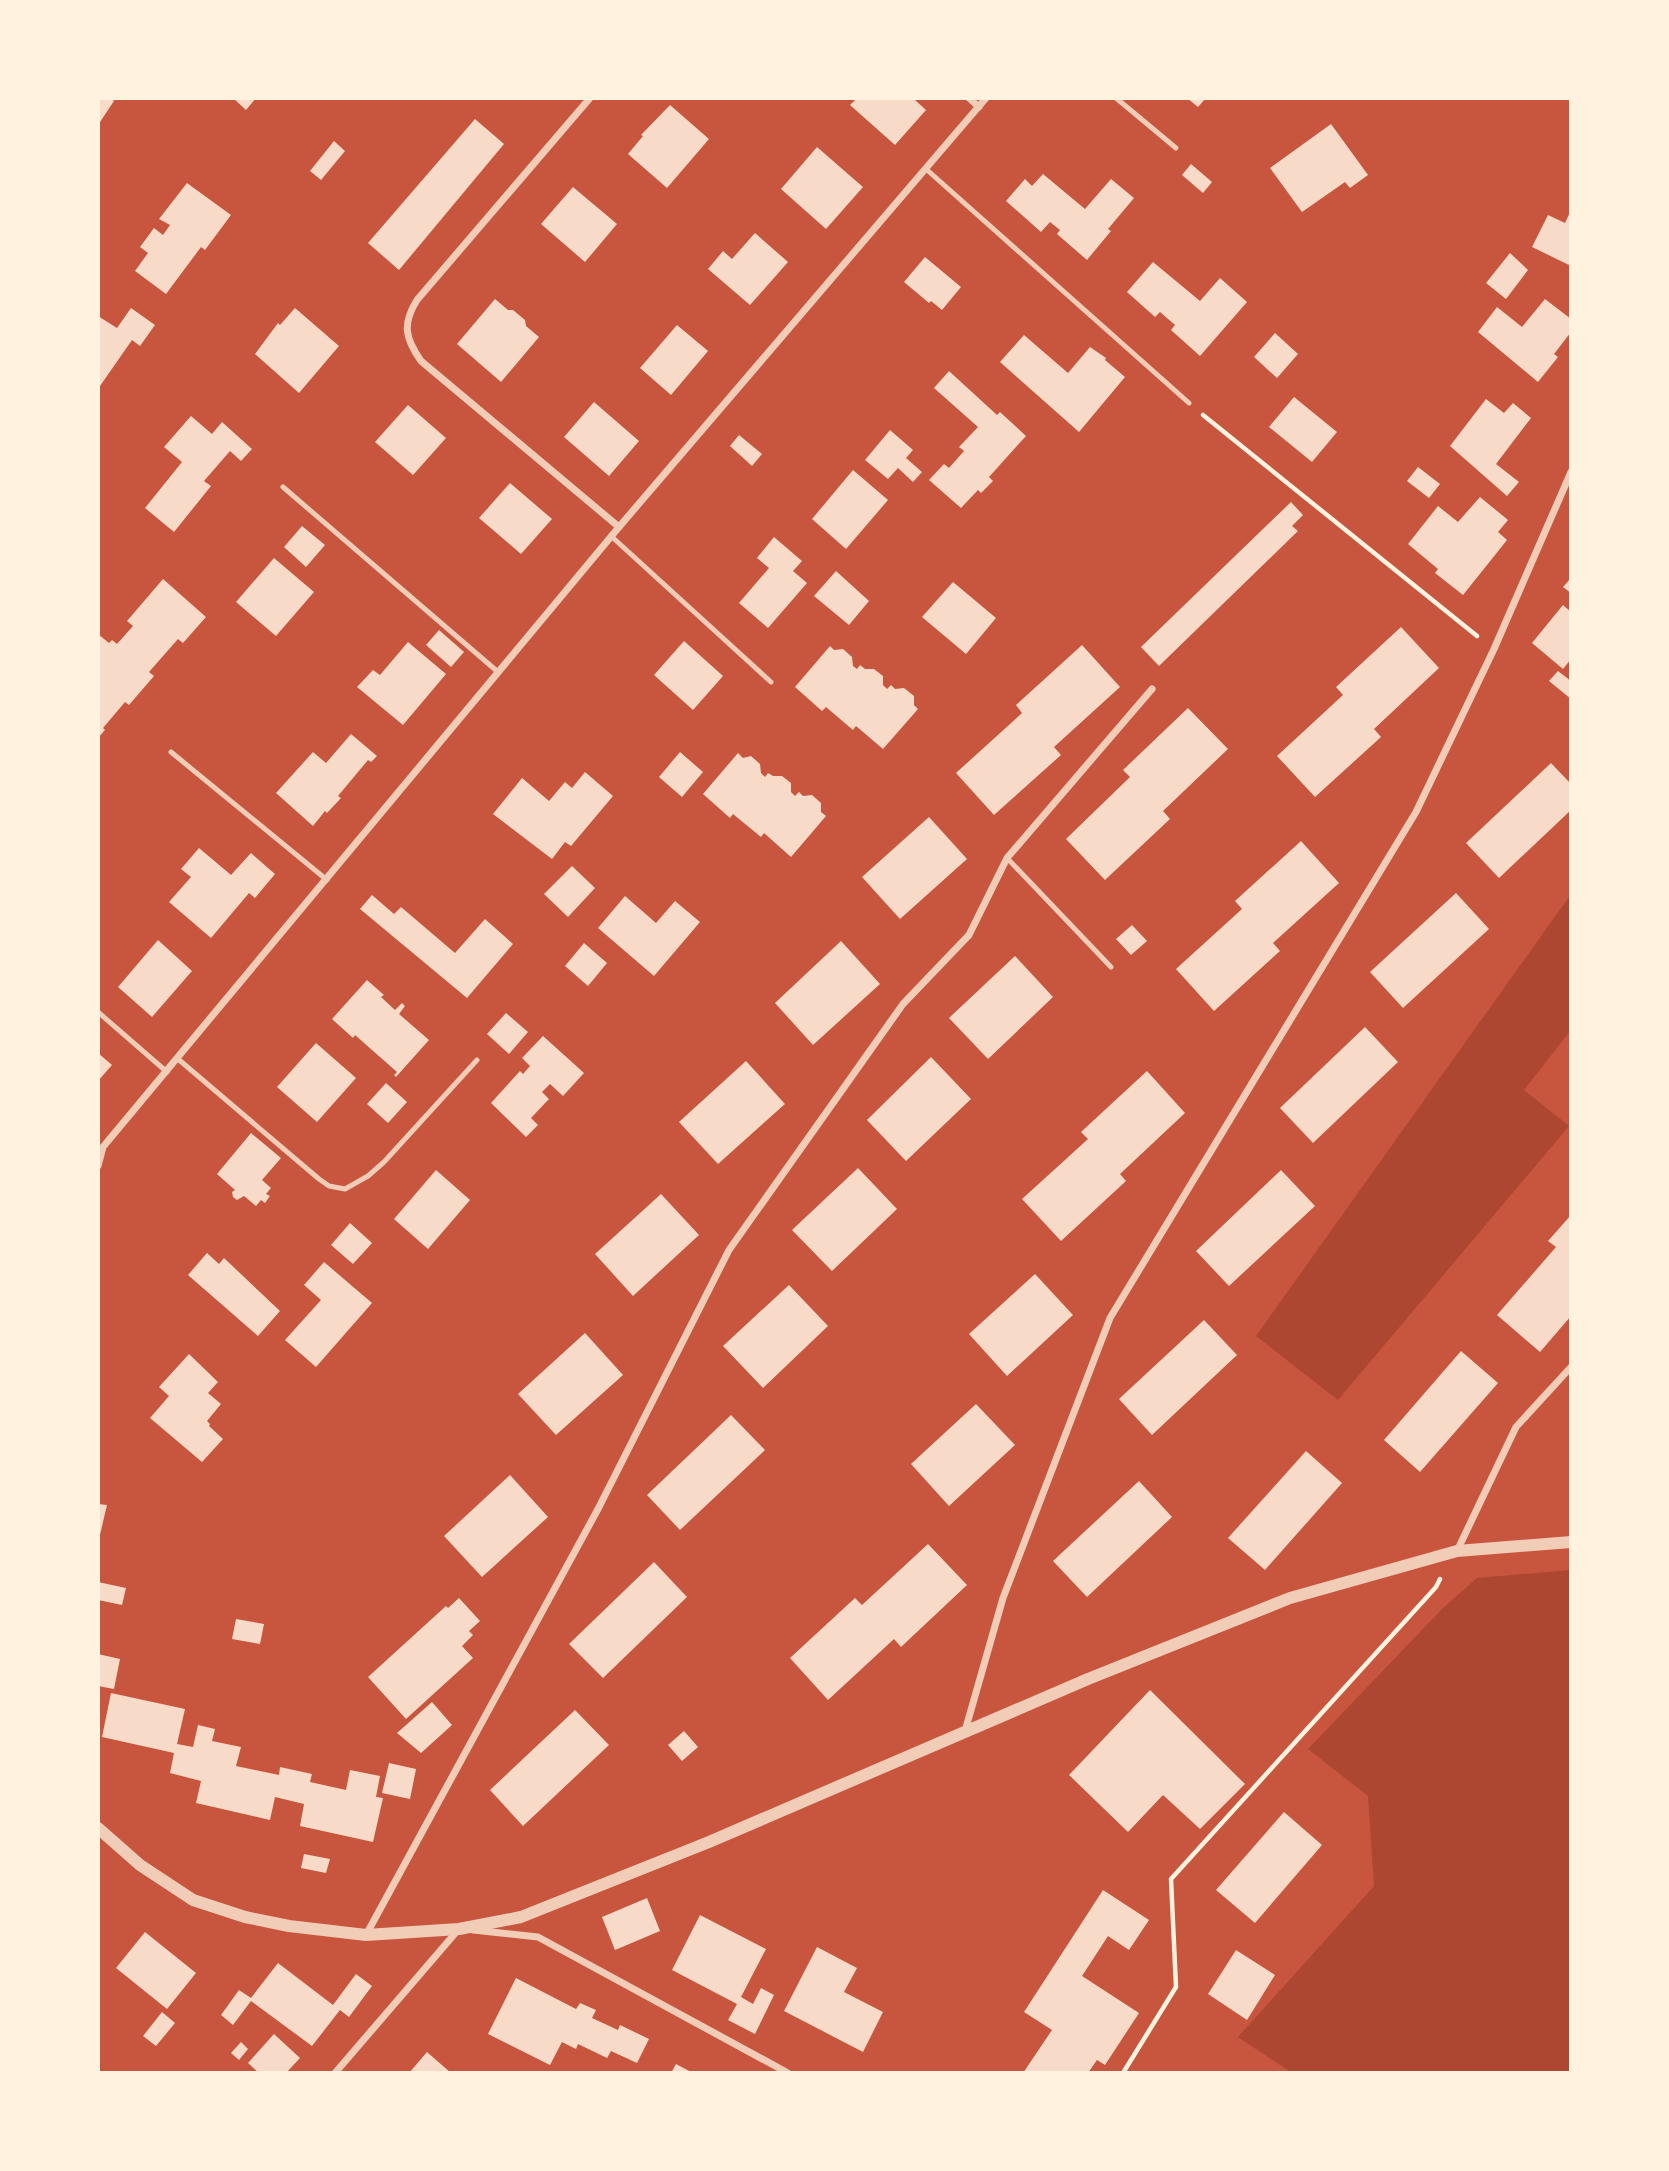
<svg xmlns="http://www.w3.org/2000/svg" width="1669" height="2171" font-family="'Exo 2',sans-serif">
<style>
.green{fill:#ae4732}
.building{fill:#f7dbc8}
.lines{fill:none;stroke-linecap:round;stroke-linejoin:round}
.path{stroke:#fff3e0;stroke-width:4.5}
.service{stroke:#f1ccb7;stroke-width:5}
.minor{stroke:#f1ccb7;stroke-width:7}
.tertiary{stroke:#f1ccb7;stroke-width:12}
</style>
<rect width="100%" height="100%" fill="#c8553d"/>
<g class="green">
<polygon points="1571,894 1571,1030 1524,1090 1569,1126 1338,1400 1256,1336"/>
<polygon points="1571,1570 1571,2073 1292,2073 1238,2037 1374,1886 1368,1796 1308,1749 1443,1608 1477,1578"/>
</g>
<g class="building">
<polygon points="98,98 111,98 114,101 98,125"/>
<polygon points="233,98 256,98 246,110"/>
<polygon points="857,98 917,98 915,100 926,110 895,145 850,105"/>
<polygon points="1187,98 1206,98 1198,107"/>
<polygon points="670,105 709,139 667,188 628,154 643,136 641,135"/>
<polygon points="475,119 504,144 399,270 368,243"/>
<polygon points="1331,124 1368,175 1350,188 1345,182 1302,212 1270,168"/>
<polygon points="334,141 345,151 321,180 310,171"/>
<polygon points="817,147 863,187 826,229 781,189"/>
<polygon points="1191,164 1212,182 1203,193 1182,175"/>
<polygon points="1043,174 1085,209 1111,179 1134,198 1108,229 1111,231 1087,260 1057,234 1060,230 1050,222 1041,232 1006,201 1025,179 1032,186"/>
<polygon points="187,183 231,215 205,250 201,247 166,294 135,271 148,253 140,247 154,228 163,235 170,225 159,219"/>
<polygon points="573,187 617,224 585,262 541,224"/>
<polygon points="1571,210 1571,266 1532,247 1548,215 1565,223"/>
<polygon points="755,233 788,262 750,305 708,269 723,251 732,259"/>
<polygon points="1510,253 1528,270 1506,299 1486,283"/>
<polygon points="925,257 961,287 942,310 931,301 929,303 904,282"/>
<polygon points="1153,262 1200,301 1220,278 1247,302 1200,356 1171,330 1175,325 1160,312 1155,317 1127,292"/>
<polygon points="495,299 508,310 513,310 525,320 526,326 539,337 501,382 457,344"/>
<polygon points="1545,299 1571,319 1571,332 1554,354 1558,357 1538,382 1478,332 1497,307 1522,327"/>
<polygon points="131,308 155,325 140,346 132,340 100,386 98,384 98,316 117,328"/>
<polygon points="295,308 339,346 299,393 255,354 278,323 280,325"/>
<polygon points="677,325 708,351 671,395 640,368"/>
<polygon points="1275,333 1298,354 1277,378 1254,357"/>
<polygon points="1024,335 1068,373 1090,347 1106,358 1105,360 1125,377 1079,432 1000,362"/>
<polygon points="949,371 997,415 1000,412 1026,436 989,477 993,481 981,493 978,490 961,508 929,480 944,464 949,468 964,451 959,447 978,427 934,388"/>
<polygon points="1294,397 1337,432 1312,462 1269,427"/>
<polygon points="1486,399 1504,413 1513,403 1531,418 1496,464 1519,482 1507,496 1450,446"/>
<polygon points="594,402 639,441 609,476 564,437"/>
<polygon points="408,405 446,438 413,475 375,442"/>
<polygon points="191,416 212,434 222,422 252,449 241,461 230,451 204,481 211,486 174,532 145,508 182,462 164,447"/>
<polygon points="890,430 913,450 906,458 922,472 913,482 898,468 888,479 865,460"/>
<polygon points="739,435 762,454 752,466 730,446"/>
<polygon points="1418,467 1440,484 1429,498 1407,481"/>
<polygon points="853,470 888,500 846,549 812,519"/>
<polygon points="510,483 552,519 521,554 479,518"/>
<polygon points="1480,497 1508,520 1498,532 1507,540 1463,595 1435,573 1438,569 1408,544 1438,506 1458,522"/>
<polygon points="1291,502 1303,515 1292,526 1298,531 1159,666 1141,647"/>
<polygon points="302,526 325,545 306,567 284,547"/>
<polygon points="774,537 802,561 793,571 807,583 768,628 739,603 769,568 757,558"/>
<polygon points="274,558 314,592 276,636 236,602"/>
<polygon points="836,571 869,601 849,625 814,596"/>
<polygon points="1571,578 1571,593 1563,587"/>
<polygon points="163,579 206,617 183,643 178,639 149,672 154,676 129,705 125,702 103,728 105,730 98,738 98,634 109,643 112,640 117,644 133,626 127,621"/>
<polygon points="953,582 996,618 966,654 922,617"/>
<polygon points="1563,605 1571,612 1571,659 1563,669 1532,643"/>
<polygon points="1401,627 1439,668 1374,729 1381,737 1315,797 1277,756 1343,695 1336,687"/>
<polygon points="439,630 464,652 451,667 426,645"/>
<polygon points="684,641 723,676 693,710 654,675"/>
<polygon points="408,642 446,674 403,725 357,687 373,670 380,675"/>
<polygon points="1082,645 1120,687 1054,747 1061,755 994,815 956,773 1022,713 1016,705"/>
<polygon points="830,646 834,650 843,649 852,657 853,666 857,669 860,665 865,669 874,669 883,676 883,685 887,689 891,685 895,689 904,688 914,696 914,705 918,709 883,749 856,726 853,730 826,707 822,711 795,687"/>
<polygon points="1558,671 1571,681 1571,699 1549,681"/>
<polygon points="1188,708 1228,749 1163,811 1170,819 1105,880 1066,839 1130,777 1123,770"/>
<polygon points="351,734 377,756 371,762 368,760 338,796 341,798 327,813 325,811 313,826 276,793 313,752 326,763"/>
<polygon points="680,752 703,772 682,797 659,777"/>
<polygon points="738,753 743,758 751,756 760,764 761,773 765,777 768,773 773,776 782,776 791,783 791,792 795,796 799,792 803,796 812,795 821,803 821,812 826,816 791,857 764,833 761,837 733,814 730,818 703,794"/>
<polygon points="1551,763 1571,784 1571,810 1499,878 1466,843"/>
<polygon points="585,772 613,796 571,846 565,842 552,859 493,814 522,778 549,801 565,782 572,788"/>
<polygon points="929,817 967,859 900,919 862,877"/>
<polygon points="1301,841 1339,883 1273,943 1280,951 1214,1011 1176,969 1242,909 1235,901"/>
<polygon points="199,848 231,875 251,853 275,874 255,898 249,893 211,938 169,902 191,877 181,869"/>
<polygon points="572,866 595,888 568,917 544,894"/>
<polygon points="1456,893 1489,929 1403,1008 1370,972"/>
<polygon points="372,895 394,914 401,907 455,953 485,919 513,944 467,998 360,909"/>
<polygon points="625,896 656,923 675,901 700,922 654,976 598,928"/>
<polygon points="1132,925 1147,941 1131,955 1116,939"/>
<polygon points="158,940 192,971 152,1017 118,987"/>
<polygon points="841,941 880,984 813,1045 775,1003"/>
<polygon points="584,943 607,963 588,986 565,966"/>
<polygon points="1015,956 1053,997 988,1059 949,1018"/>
<polygon points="367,980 384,995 381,997 395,1010 402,1003 405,1006 399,1014 429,1040 396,1077 394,1075 397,1072 355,1035 353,1038 332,1019"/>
<polygon points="506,1013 528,1032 509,1054 487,1034"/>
<polygon points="1365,1027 1398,1062 1313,1143 1280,1108"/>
<polygon points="543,1036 584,1073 563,1096 550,1084 542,1092 549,1099 531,1118 538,1125 526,1137 491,1103 520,1071 523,1074 530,1066 522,1058"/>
<polygon points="316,1043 356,1078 317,1122 277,1087"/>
<polygon points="98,1053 112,1065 98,1081"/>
<polygon points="931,1057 971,1099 906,1161 867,1120"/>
<polygon points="746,1061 785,1104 718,1164 679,1122"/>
<polygon points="1147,1071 1185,1113 1120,1174 1126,1181 1061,1241 1022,1199 1088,1139 1081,1132"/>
<polygon points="386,1083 407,1102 388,1123 367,1104"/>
<polygon points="251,1133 281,1158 262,1180 271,1188 266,1194 270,1196 265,1203 261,1200 256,1206 244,1196 237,1200 233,1197 232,1192 235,1190 217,1174"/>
<polygon points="858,1168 897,1209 832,1271 792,1230"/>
<polygon points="436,1170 470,1200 428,1249 394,1219"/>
<polygon points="1281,1170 1315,1206 1229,1286 1196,1251"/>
<polygon points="661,1194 699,1235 633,1296 595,1254"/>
<polygon points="1571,1215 1571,1316 1540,1352 1497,1315 1556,1247 1548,1241"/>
<polygon points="350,1223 372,1243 353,1264 331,1245"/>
<polygon points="207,1253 219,1264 224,1258 280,1311 258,1336 188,1275"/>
<polygon points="324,1262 372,1303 316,1367 285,1340 321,1300 304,1285"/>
<polygon points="1035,1274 1073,1315 1007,1376 969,1334"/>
<polygon points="789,1285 828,1326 763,1388 723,1346"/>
<polygon points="1204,1320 1237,1355 1152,1435 1119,1399"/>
<polygon points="585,1333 623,1375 556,1435 518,1394"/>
<polygon points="1461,1351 1498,1383 1420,1472 1384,1440"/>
<polygon points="189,1354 218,1382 208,1393 221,1404 207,1421 210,1424 209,1426 223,1439 202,1462 150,1418 169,1396 159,1387"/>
<polygon points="976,1404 1015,1445 949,1506 911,1464"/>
<polygon points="731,1415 765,1450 680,1530 647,1495"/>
<polygon points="1306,1451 1342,1483 1265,1570 1228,1538"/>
<polygon points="510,1475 548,1517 482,1577 444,1536"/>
<polygon points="1139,1481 1172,1517 1087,1597 1053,1561"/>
<polygon points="98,1504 107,1505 99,1539 98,1539"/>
<polygon points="928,1544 967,1585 901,1647 894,1639 828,1700 790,1658 855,1598 862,1605"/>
<polygon points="654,1562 687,1597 603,1678 569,1644"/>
<polygon points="98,1582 126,1588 122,1605 98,1600"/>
<polygon points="459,1598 480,1621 469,1631 473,1635 462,1646 473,1658 406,1719 368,1677 446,1606 448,1608"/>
<polygon points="236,1619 264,1624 260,1644 232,1639"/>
<polygon points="98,1654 120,1659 114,1689 98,1686"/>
<polygon points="1150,1690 1245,1784 1200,1829 1163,1795 1128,1832 1069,1775"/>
<polygon points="111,1693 185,1709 177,1744 193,1747 198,1725 215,1729 212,1741 241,1747 236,1766 279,1775 280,1767 312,1774 310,1782 346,1790 350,1770 380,1776 376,1797 383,1798 373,1842 300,1826 304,1804 275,1797 270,1820 196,1803 201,1781 170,1773 174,1753 102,1737"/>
<polygon points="432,1702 452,1725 421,1753 397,1733"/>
<polygon points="575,1710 609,1745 523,1826 490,1790"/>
<polygon points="684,1731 698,1747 682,1761 668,1745"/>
<polygon points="389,1763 416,1769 410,1799 382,1793"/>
<polygon points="1284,1812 1322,1845 1255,1923 1216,1890"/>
<polygon points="304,1854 330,1859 326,1873 301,1868"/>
<polygon points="1103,1890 1149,1920 1129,1950 1108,1936 1082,1976 1139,2013 1105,2065 1097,2060 1088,2073 1023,2073 1052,2030 1024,2012"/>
<polygon points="647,1898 660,1931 615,1950 602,1917"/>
<polygon points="700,1915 766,1949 741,1997 753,2004 761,1988 774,1995 755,2034 728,2020 737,2004 672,1970"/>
<polygon points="145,1932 196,1973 167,2009 116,1968"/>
<polygon points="817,1947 857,1968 844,1992 883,2012 863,2052 784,2011"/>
<polygon points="1236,1950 1275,1975 1247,2020 1208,1994"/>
<polygon points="278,1963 333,2005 356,1974 372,1986 349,2017 340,2010 312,2046 251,2001 233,2025 221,2015 239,1990 251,1998"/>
<polygon points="516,1978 576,2009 580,2003 596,2010 592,2018 618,2030 620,2025 649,2039 637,2063 611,2051 607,2058 578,2044 576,2049 562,2042 550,2065 488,2034"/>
<polygon points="162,2012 175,2023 156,2046 143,2036"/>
<polygon points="274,2034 300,2058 286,2073 259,2073 248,2063"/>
<polygon points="241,2042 248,2049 239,2060 231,2053"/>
<polygon points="427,2052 451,2073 409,2073"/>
<polygon points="676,2064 693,2073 671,2073"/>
</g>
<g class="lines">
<g class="path">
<polyline points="1203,415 1477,636"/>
<polyline points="1123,2073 1176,1987 1171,1879 1436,1587 1440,1579"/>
</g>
<g class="service">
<polyline points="1116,98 1176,148"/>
<polyline points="926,169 1189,403"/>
<polyline points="283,487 498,672"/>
<polyline points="611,536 771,682"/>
<polyline points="171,752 327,880"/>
<polyline points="1007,858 1111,967"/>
<polyline points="98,1012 167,1072"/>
<polyline points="178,1059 319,1179 329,1186 345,1189 368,1176 384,1162 477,1060"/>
</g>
<g class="minor">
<path d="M590,98L417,300C402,324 405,338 421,361L619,527"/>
<polyline points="969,98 979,107"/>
<polyline points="98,1166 103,1147 619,527 986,98"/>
<polyline points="1457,1551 1516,1427 1571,1367"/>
<polyline points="965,1731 1003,1598 1110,1318 1416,812 1494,649 1571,472"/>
<polyline points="473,1930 538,1937 788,2073"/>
<polyline points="366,1935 598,1509 729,1250 903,1004 969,935 1007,858 1152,689"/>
<polyline points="335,2073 458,1930"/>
</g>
<polyline class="tertiary" points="98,1828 140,1865 193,1900 245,1917 289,1926 366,1935 459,1929 521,1917 709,1842 1088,1679 1290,1598 1457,1551 1571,1542"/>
</g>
<rect width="1669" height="2171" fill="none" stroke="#fff3e0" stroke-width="200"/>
</svg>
